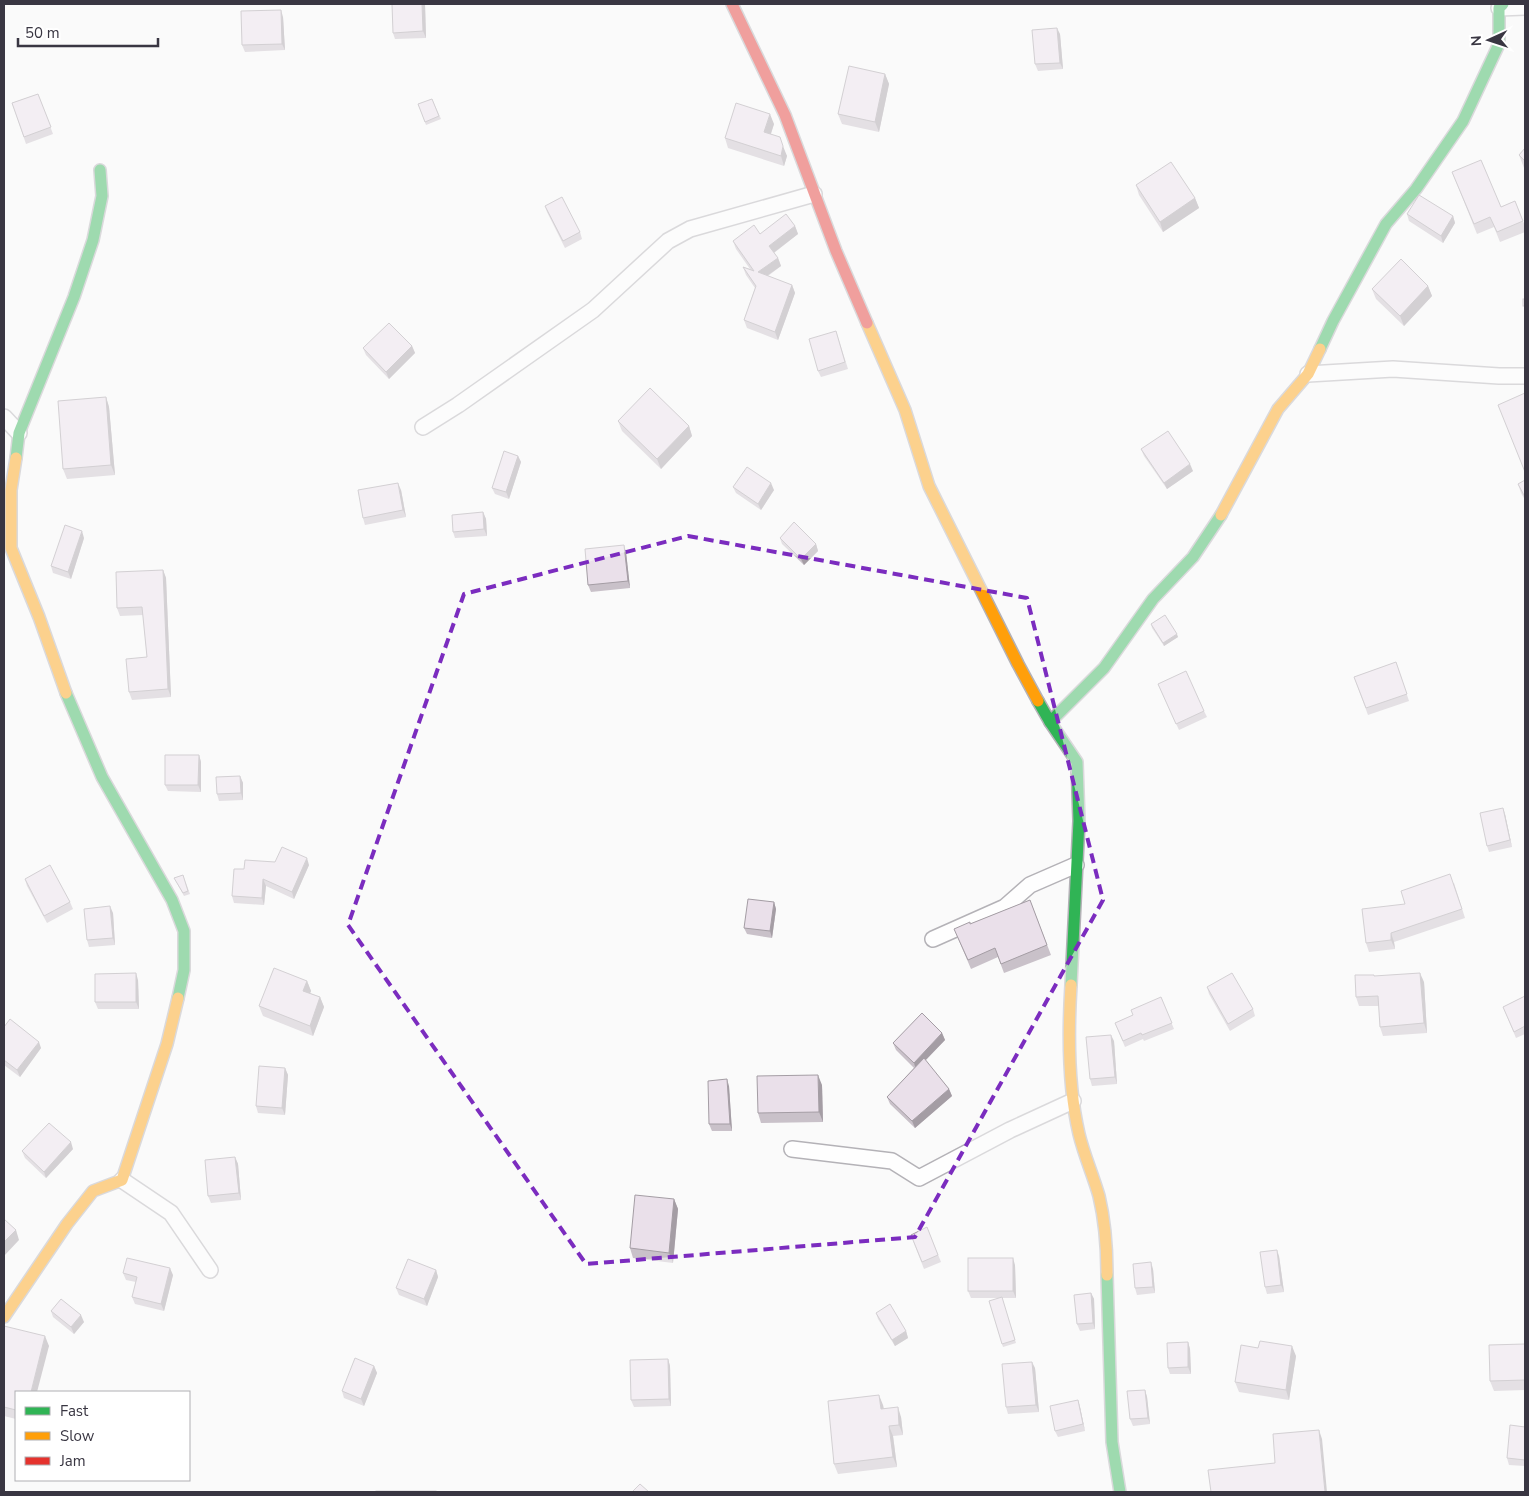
<svg xmlns="http://www.w3.org/2000/svg" width="1529" height="1496" font-family="'Nunito Sans',sans-serif">
<style>
.lines{fill:none;stroke-linecap:round;stroke-linejoin:round}
.street-casing{stroke:#b4b2b7;stroke-width:18}
.fast-casing{stroke:#b4b2b7;stroke-width:14}
.slow-casing{stroke:#b4b2b7;stroke-width:14}
.jam-casing{stroke:#b4b2b7;stroke-width:14}
.street{stroke:#fefefe;stroke-width:15}
.fast{stroke:#30b455;stroke-width:11}
.slow{stroke:#ff9f0a;stroke-width:11}
.jam{stroke:#e5322d;stroke-width:11}
.wall{fill:#c9c1c9}
.shaded-wall{fill:#a49da4}
.building{fill:#eae0ea;stroke:#a49da4}
.marked{fill:none;stroke:#7b2cbf;stroke-width:4;stroke-dasharray:10 6;stroke-linejoin:round}
</style>
<rect width="100%" height="100%" fill="#fafafa"/>
<g class="lines">
<g class="street-casing">
<g id="street">
<polyline points="1499,8 1525,7"/>
<polyline points="1308,374 1393,369 1499,376 1525,376"/>
<polyline points="4,417 19,433"/>
<polyline points="423,427 458,405 593,310 668,241 690,229 814,194"/>
<polyline points="933,939 1005,907 1030,885 1076,865"/>
<polyline points="792,1149 892,1161 919,1178 1010,1130 1073,1101"/>
<polyline points="122,1180 171,1213 210,1270"/>
</g>
</g>
<g class="fast-casing">
<g id="fast">
<polyline points="1320,349 1333,321 1386,224 1416,189 1463,121 1499,44 1499,8 1503,4"/>
<polyline points="16,458 19,433 74,297 93,240 102,196 100,170"/>
<polyline points="66,693 102,777 172,900 184,931 184,970 178,998"/>
<polyline points="1038,701 1050,722 1077,762 1079,821 1071,985"/>
<polyline points="1050,722 1104,668 1153,599 1193,557 1221,515"/>
<polyline points="1107,1275 1112,1442 1120,1492"/>
</g>
</g>
<g class="slow-casing">
<g id="slow">
<polyline points="867,323 905,410 929,486 1018,664 1038,701"/>
<polyline points="16,458 11,490 11,548 39,617 66,693"/>
<polyline points="1221,515 1278,409 1308,374 1320,349"/>
<path d="M1071,985C1068,1033 1068,1087 1079,1134C1084,1155 1093,1175 1099,1196C1105,1221 1107,1249 1107,1275"/>
<polyline points="4,1317 67,1224 93,1191 122,1180 167,1044 178,998"/>
</g>
</g>
<g class="jam-casing">
<polyline id="jam" points="732,4 785,115 836,251 867,323"/>
</g>
<use href="#street" class="street"/>
<use href="#fast" class="fast"/>
<use href="#slow" class="slow"/>
<use href="#jam" class="jam"/>
</g>
<g class="wall">
<polygon points="425,4 426,38 395,39 393,33"/>
<polygon points="283,17 285,50 245,52 242,45"/>
<polygon points="1060,34 1063,69 1038,71 1035,64"/>
<polygon points="885,74 889,84 879,132 842,124 838,114"/>
<polygon points="38,94 53,134 26,144 12,103"/>
<polygon points="432,99 441,119 426,125 418,104"/>
<polygon points="774,124 771,134 787,156 784,166 728,148 725,138"/>
<polygon points="1525,148 1525,170 1524,168 1519,155"/>
<polygon points="1452,172 1501,207 1515,201 1525,226 1525,232 1500,242 1494,227 1477,234"/>
<polygon points="1136,185 1195,198 1199,208 1163,232 1139,195"/>
<polygon points="545,206 580,232 582,239 565,248 547,212"/>
<polygon points="1407,214 1453,216 1455,223 1443,243 1409,221"/>
<polygon points="795,226 798,234 774,253 778,258 781,266 768,276 792,285 795,293 778,340 747,328 744,320 755,288 746,275 743,267 750,269 736,249 733,241 760,234"/>
<polygon points="1428,286 1432,296 1404,326 1376,299 1372,289"/>
<polygon points="836,331 848,369 821,377 818,371"/>
<polygon points="412,346 415,353 389,379 366,355 363,348"/>
<polygon points="106,397 109,407 115,475 67,479 63,469"/>
<polygon points="618,421 689,426 692,436 661,469 622,431"/>
<polygon points="1141,449 1193,471 1167,489 1144,456"/>
<polygon points="518,456 521,462 509,499 495,494 492,488"/>
<polygon points="1525,480 1525,500 1521,493 1518,484"/>
<polygon points="733,487 774,490 761,510 736,493"/>
<polygon points="401,490 406,517 365,525 363,518"/>
<polygon points="483,512 486,519 487,536 455,538 453,532"/>
<polygon points="84,538 71,579 53,573 51,566"/>
<polygon points="780,538 816,544 818,551 804,565 782,544"/>
<polygon points="624,545 626,552 630,588 591,592 588,585"/>
<polygon points="163,570 166,578 171,697 132,700 129,692 147,657 143,615 120,616 117,608"/>
<polygon points="1151,624 1178,637 1164,646 1152,628"/>
<polygon points="1396,662 1409,701 1368,715 1354,677"/>
<polygon points="1158,684 1204,711 1207,717 1179,730"/>
<polygon points="199,755 201,762 201,792 168,791 165,785"/>
<polygon points="240,776 243,783 243,800 219,801 217,794"/>
<polygon points="1505,814 1512,847 1489,852 1487,846"/>
<polygon points="309,865 294,899 266,886 264,905 234,903 232,896 244,869"/>
<polygon points="183,875 190,894 184,896 174,878"/>
<polygon points="25,879 70,902 73,909 47,923 27,886"/>
<polygon points="1454,883 1465,918 1394,942 1395,949 1369,952 1366,943 1405,904"/>
<polygon points="1030,900 1051,955 1004,973 998,957 971,969 954,929 970,924"/>
<polygon points="774,902 776,909 772,938 747,934 744,928"/>
<polygon points="113,913 115,945 89,947 87,940"/>
<polygon points="1375,976 1424,982 1427,1033 1383,1036 1380,1027 1379,1006 1359,1006 1356,997"/>
<polygon points="138,980 139,1009 98,1009 95,1002"/>
<polygon points="307,981 311,991 310,993 320,997 324,1007 313,1036 263,1016 259,1006"/>
<polygon points="1207,987 1253,1009 1255,1016 1230,1031 1209,994"/>
<polygon points="1525,996 1525,1034 1516,1038 1503,1007"/>
<polygon points="1161,997 1174,1029 1144,1041 1143,1039 1125,1047 1115,1023 1133,1015"/>
<polygon points="4,1027 41,1048 20,1077 4,1065"/>
<polygon points="942,1033 945,1040 925,1061 949,1089 952,1096 915,1128 890,1104 887,1097 914,1068 896,1050 893,1043"/>
<polygon points="1114,1041 1117,1084 1092,1086 1090,1079"/>
<polygon points="285,1068 288,1075 285,1115 258,1113 256,1106"/>
<polygon points="822,1085 823,1122 761,1123 758,1113"/>
<polygon points="729,1086 732,1131 712,1131 709,1124"/>
<polygon points="73,1149 46,1178 25,1158 22,1151"/>
<polygon points="235,1157 238,1164 241,1200 211,1203 208,1196"/>
<polygon points="674,1199 678,1209 673,1263 633,1258 630,1248"/>
<polygon points="927,1227 941,1262 924,1269 913,1241"/>
<polygon points="1279,1256 1284,1292 1267,1294 1265,1287"/>
<polygon points="1015,1265 1016,1298 1002,1298 1016,1343 1003,1347 989,1301 1000,1298 971,1298 968,1291"/>
<polygon points="1153,1269 1155,1293 1137,1295 1135,1288"/>
<polygon points="436,1270 438,1277 427,1306 399,1295 396,1288"/>
<polygon points="123,1273 173,1275 164,1311 135,1304 132,1297 136,1282 126,1280"/>
<polygon points="1091,1293 1094,1299 1095,1329 1080,1331 1077,1324"/>
<polygon points="51,1311 84,1322 74,1334 53,1317"/>
<polygon points="876,1313 906,1331 908,1338 895,1346 878,1319"/>
<polygon points="4,1327 49,1346 16,1392 16,1419 4,1416"/>
<polygon points="1188,1342 1190,1349 1191,1374 1170,1374 1168,1368"/>
<polygon points="1525,1344 1525,1390 1494,1391 1490,1381"/>
<polygon points="1296,1356 1289,1400 1239,1392 1235,1382"/>
<polygon points="668,1359 670,1366 671,1406 634,1407 631,1400"/>
<polygon points="374,1366 377,1373 364,1406 344,1398 342,1391"/>
<polygon points="1035,1368 1039,1412 1008,1414 1006,1407"/>
<polygon points="1145,1390 1147,1397 1150,1424 1133,1426 1130,1419"/>
<polygon points="1078,1400 1080,1407 1085,1431 1058,1437 1055,1431"/>
<polygon points="883,1405 884,1409 901,1417 903,1435 893,1436 897,1467 838,1474 834,1464"/>
<polygon points="1525,1427 1525,1466 1509,1465 1507,1458"/>
</g>
<g class="shaded-wall">
<polygon points="422,4 425,4 426,38 423,31"/>
<polygon points="281,10 283,17 285,50 282,44"/>
<polygon points="1057,28 1060,34 1063,69 1060,63"/>
<polygon points="885,74 889,84 879,132 875,122"/>
<polygon points="770,114 774,124 768,142 764,132"/>
<polygon points="783,146 787,156 784,166 781,156"/>
<polygon points="1195,198 1199,208 1163,232 1160,222"/>
<polygon points="1453,216 1455,223 1443,243 1441,236"/>
<polygon points="795,226 798,234 772,254 769,246"/>
<polygon points="778,258 781,266 761,280 758,272"/>
<polygon points="792,285 795,293 778,340 775,332"/>
<polygon points="1428,286 1432,296 1404,326 1400,316"/>
<polygon points="412,346 415,353 389,379 386,372"/>
<polygon points="106,397 109,407 115,475 111,465"/>
<polygon points="689,426 692,436 661,469 657,459"/>
<polygon points="518,456 521,462 509,499 506,492"/>
<polygon points="1190,464 1193,471 1167,489 1164,483"/>
<polygon points="398,483 401,490 406,517 403,510"/>
<polygon points="771,483 774,490 761,510 758,504"/>
<polygon points="483,512 486,519 487,536 484,529"/>
<polygon points="82,531 84,538 71,579 68,572"/>
<polygon points="816,544 818,551 804,565 801,559"/>
<polygon points="624,545 626,552 630,588 628,581"/>
<polygon points="163,570 166,578 171,697 168,689"/>
<polygon points="1177,634 1178,637 1164,646 1163,643"/>
<polygon points="199,755 201,762 201,792 198,785"/>
<polygon points="240,776 243,783 243,800 241,793"/>
<polygon points="1503,808 1505,814 1512,847 1510,840"/>
<polygon points="307,858 309,865 294,899 292,892"/>
<polygon points="263,879 266,886 264,905 262,898"/>
<polygon points="774,902 776,909 772,938 770,931"/>
<polygon points="110,906 113,913 115,945 113,938"/>
<polygon points="1391,933 1394,942 1395,949 1391,940"/>
<polygon points="136,973 138,980 139,1009 136,1002"/>
<polygon points="1420,973 1424,982 1427,1033 1424,1023"/>
<polygon points="307,981 311,991 307,1001 303,991"/>
<polygon points="320,997 324,1007 313,1036 310,1026"/>
<polygon points="942,1033 945,1040 916,1070 914,1063"/>
<polygon points="1111,1035 1114,1041 1117,1084 1115,1077"/>
<polygon points="39,1042 41,1048 20,1077 17,1070"/>
<polygon points="285,1068 288,1075 285,1115 282,1108"/>
<polygon points="818,1075 822,1085 823,1122 819,1112"/>
<polygon points="727,1079 729,1086 732,1131 730,1124"/>
<polygon points="949,1089 952,1096 915,1128 912,1121"/>
<polygon points="71,1142 73,1149 46,1178 44,1172"/>
<polygon points="235,1157 238,1164 241,1200 239,1193"/>
<polygon points="674,1199 678,1209 673,1263 669,1253"/>
<polygon points="16,1230 19,1240 4,1256 4,1242"/>
<polygon points="1277,1250 1279,1256 1284,1292 1281,1285"/>
<polygon points="1013,1258 1015,1265 1016,1298 1013,1291"/>
<polygon points="1151,1262 1153,1269 1155,1293 1153,1287"/>
<polygon points="170,1268 173,1275 164,1311 161,1304"/>
<polygon points="436,1270 438,1277 427,1306 424,1299"/>
<polygon points="1091,1293 1094,1299 1095,1329 1093,1323"/>
<polygon points="81,1315 84,1322 74,1334 71,1327"/>
<polygon points="906,1331 908,1338 895,1346 892,1340"/>
<polygon points="45,1336 49,1346 37,1392 31,1392"/>
<polygon points="1188,1342 1190,1349 1191,1374 1188,1367"/>
<polygon points="1292,1346 1296,1356 1289,1400 1286,1390"/>
<polygon points="668,1359 670,1366 671,1406 669,1399"/>
<polygon points="1032,1362 1035,1368 1039,1412 1036,1405"/>
<polygon points="374,1366 377,1373 364,1406 361,1399"/>
<polygon points="1145,1390 1147,1397 1150,1424 1148,1418"/>
<polygon points="879,1395 883,1405 885,1419 881,1409"/>
<polygon points="1078,1400 1080,1407 1085,1431 1083,1424"/>
<polygon points="898,1407 901,1417 903,1435 899,1425"/>
<polygon points="889,1426 893,1436 897,1467 893,1457"/>
<polygon points="1319,1430 1322,1439 1327,1492 1325,1492"/>
</g>
<g class="building">
<polygon points="392,4 422,4 423,31 393,33"/>
<polygon points="281,10 282,44 242,45 241,11"/>
<polygon points="1057,28 1060,63 1035,64 1032,30"/>
<polygon points="849,66 885,74 875,122 838,114"/>
<polygon points="38,94 51,127 24,137 12,103"/>
<polygon points="432,99 439,116 425,122 418,104"/>
<polygon points="736,103 770,114 764,132 780,137 783,146 781,156 725,138"/>
<polygon points="1525,148 1525,161 1519,155"/>
<polygon points="1481,160 1501,207 1515,201 1523,221 1497,232 1490,217 1474,224 1452,172"/>
<polygon points="1171,162 1195,198 1160,222 1136,185"/>
<polygon points="1419,195 1453,216 1441,236 1407,214"/>
<polygon points="562,197 580,232 563,241 545,206"/>
<polygon points="786,214 795,226 769,246 778,258 758,272 792,285 775,332 744,320 756,286 743,267 754,271 733,241 754,225 760,234"/>
<polygon points="1401,259 1428,286 1400,316 1372,289"/>
<rect x="1523" y="299" width="2" height="7"/>
<polygon points="389,323 412,346 386,372 363,348"/>
<polygon points="836,331 845,362 818,371 809,339"/>
<polygon points="650,388 689,426 657,459 618,421"/>
<polygon points="1525,393 1525,472 1498,405"/>
<polygon points="106,397 111,465 63,469 58,401"/>
<polygon points="1168,431 1190,464 1164,483 1141,449"/>
<polygon points="504,451 518,456 506,492 492,488"/>
<polygon points="747,467 771,483 758,504 733,487"/>
<polygon points="1525,480 1525,497 1518,484"/>
<polygon points="398,483 403,510 363,518 358,490"/>
<polygon points="483,512 484,529 453,532 452,515"/>
<polygon points="794,522 816,544 801,559 780,538"/>
<polygon points="65,525 82,531 68,572 51,566"/>
<polygon points="624,545 628,581 588,585 585,549"/>
<polygon points="163,570 168,689 129,692 126,659 147,657 142,607 117,608 116,572"/>
<polygon points="1165,615 1177,634 1163,643 1151,624"/>
<polygon points="1396,662 1407,694 1366,708 1354,677"/>
<polygon points="1186,671 1204,711 1176,724 1158,684"/>
<polygon points="165,755 199,755 198,785 165,785"/>
<polygon points="240,776 241,793 217,794 216,777"/>
<polygon points="1503,808 1510,840 1487,846 1480,813"/>
<polygon points="282,847 307,858 292,892 263,879 262,898 232,896 234,869 244,869 245,860 275,862"/>
<polygon points="50,865 70,902 44,916 25,879"/>
<polygon points="1450,874 1462,909 1391,933 1391,940 1366,943 1362,909 1405,904 1401,891"/>
<polygon points="183,875 188,891 183,893 174,878"/>
<polygon points="748,899 774,902 770,931 744,928"/>
<polygon points="1030,900 1047,945 1001,964 995,948 968,960 954,929 970,922 970,924"/>
<polygon points="110,906 113,938 87,940 84,909"/>
<polygon points="274,968 307,981 303,991 320,997 310,1026 259,1006"/>
<polygon points="136,973 136,1002 95,1002 95,974"/>
<polygon points="1232,973 1253,1009 1228,1024 1207,987"/>
<polygon points="1420,973 1424,1023 1380,1027 1378,996 1356,997 1355,975 1374,975 1374,976"/>
<polygon points="1525,996 1525,1026 1514,1032 1503,1007"/>
<polygon points="1161,997 1172,1023 1142,1035 1141,1033 1123,1041 1115,1023 1133,1015 1131,1010"/>
<polygon points="922,1013 942,1033 914,1063 893,1043"/>
<polygon points="10,1019 39,1042 17,1070 4,1060 4,1027"/>
<polygon points="1111,1035 1115,1077 1090,1079 1086,1037"/>
<polygon points="924,1058 949,1089 912,1121 887,1097"/>
<polygon points="259,1066 285,1068 282,1108 256,1106"/>
<polygon points="818,1075 819,1112 758,1113 757,1076"/>
<polygon points="727,1079 730,1124 709,1124 708,1081"/>
<polygon points="49,1123 71,1142 44,1172 22,1151"/>
<polygon points="235,1157 239,1193 208,1196 205,1160"/>
<polygon points="635,1195 674,1199 669,1253 630,1248"/>
<polygon points="4,1219 16,1230 4,1242"/>
<polygon points="927,1227 938,1255 922,1262 911,1235"/>
<polygon points="1277,1250 1281,1285 1265,1287 1260,1252"/>
<polygon points="127,1258 170,1268 161,1304 132,1297 137,1277 123,1273"/>
<rect x="968" y="1258" width="45" height="33"/>
<polygon points="408,1259 436,1270 424,1299 396,1288"/>
<polygon points="1151,1262 1153,1287 1135,1288 1133,1264"/>
<polygon points="1091,1293 1093,1323 1077,1324 1074,1295"/>
<polygon points="1002,1297 1015,1340 1002,1344 989,1301"/>
<polygon points="61,1299 81,1315 71,1327 51,1311"/>
<polygon points="890,1304 906,1331 892,1340 876,1313"/>
<polygon points="4,1326 45,1336 31,1392 16,1392 16,1410 4,1407"/>
<polygon points="1260,1341 1292,1346 1286,1390 1235,1382 1241,1345 1258,1348"/>
<polygon points="1188,1342 1188,1367 1168,1368 1167,1343"/>
<polygon points="1525,1344 1525,1380 1490,1381 1489,1345"/>
<polygon points="355,1358 374,1366 361,1399 342,1391"/>
<polygon points="668,1359 669,1399 631,1400 630,1360"/>
<polygon points="1032,1362 1036,1405 1006,1407 1002,1364"/>
<polygon points="1145,1390 1148,1418 1130,1419 1127,1391"/>
<polygon points="879,1395 881,1409 898,1407 899,1425 889,1426 893,1457 834,1464 828,1401"/>
<polygon points="1078,1400 1083,1424 1055,1431 1050,1406"/>
<polygon points="1510,1425 1525,1427 1525,1460 1507,1458"/>
<polygon points="1319,1430 1325,1492 1211,1492 1208,1470 1275,1463 1273,1434"/>
<polygon points="640,1484 649,1492 632,1492"/>
<rect x="376" y="1491" width="60" height="1"/>
</g>
<path d="M0 0H1529V1496H0ZM688,536L1027,598L1103,900L915,1237L586,1264L348,925L464,594Z" fill="#fafafa" fill-opacity=".55" fill-rule="evenodd"/>
<path class="marked" d="M688,536L1027,598L1103,900L915,1237L586,1264L348,925L464,594Z"/>
<rect width="1529" height="1496" fill="none" stroke="#393642" stroke-width="10"/>
<rect x="15" y="1391" width="175" height="90" fill="#ffffff" stroke="#b0afb3"/>
<rect x="25" y="1407" width="25" height="8" fill="#30b455" stroke="#b0afb3"/>
<text x="60" y="1416" font-size="15" fill="#393642">Fast</text>
<rect x="25" y="1432" width="25" height="8" fill="#ff9f0a" stroke="#b0afb3"/>
<text x="60" y="1441" font-size="15" fill="#393642">Slow</text>
<rect x="25" y="1457" width="25" height="8" fill="#e5322d" stroke="#b0afb3"/>
<text x="60" y="1466" font-size="15" fill="#393642">Jam</text>
<g transform="translate(1489 40) rotate(267)" stroke="#ffffff" stroke-width="4" paint-order="stroke">
<path d="M0-4L9 19L0 12L-9 19Z" fill="#393642"/>
<text y="-8" font-size="14" font-weight="bold" text-anchor="middle" fill="#393642">N</text>
</g>
<path d="M18 38v8h140v-8" fill="none" stroke="#393642" stroke-width="2.5"/>
<text x="25" y="38" font-size="15" fill="#393642" stroke="#ffffff" stroke-width="4" paint-order="stroke">50 m</text>
</svg>
